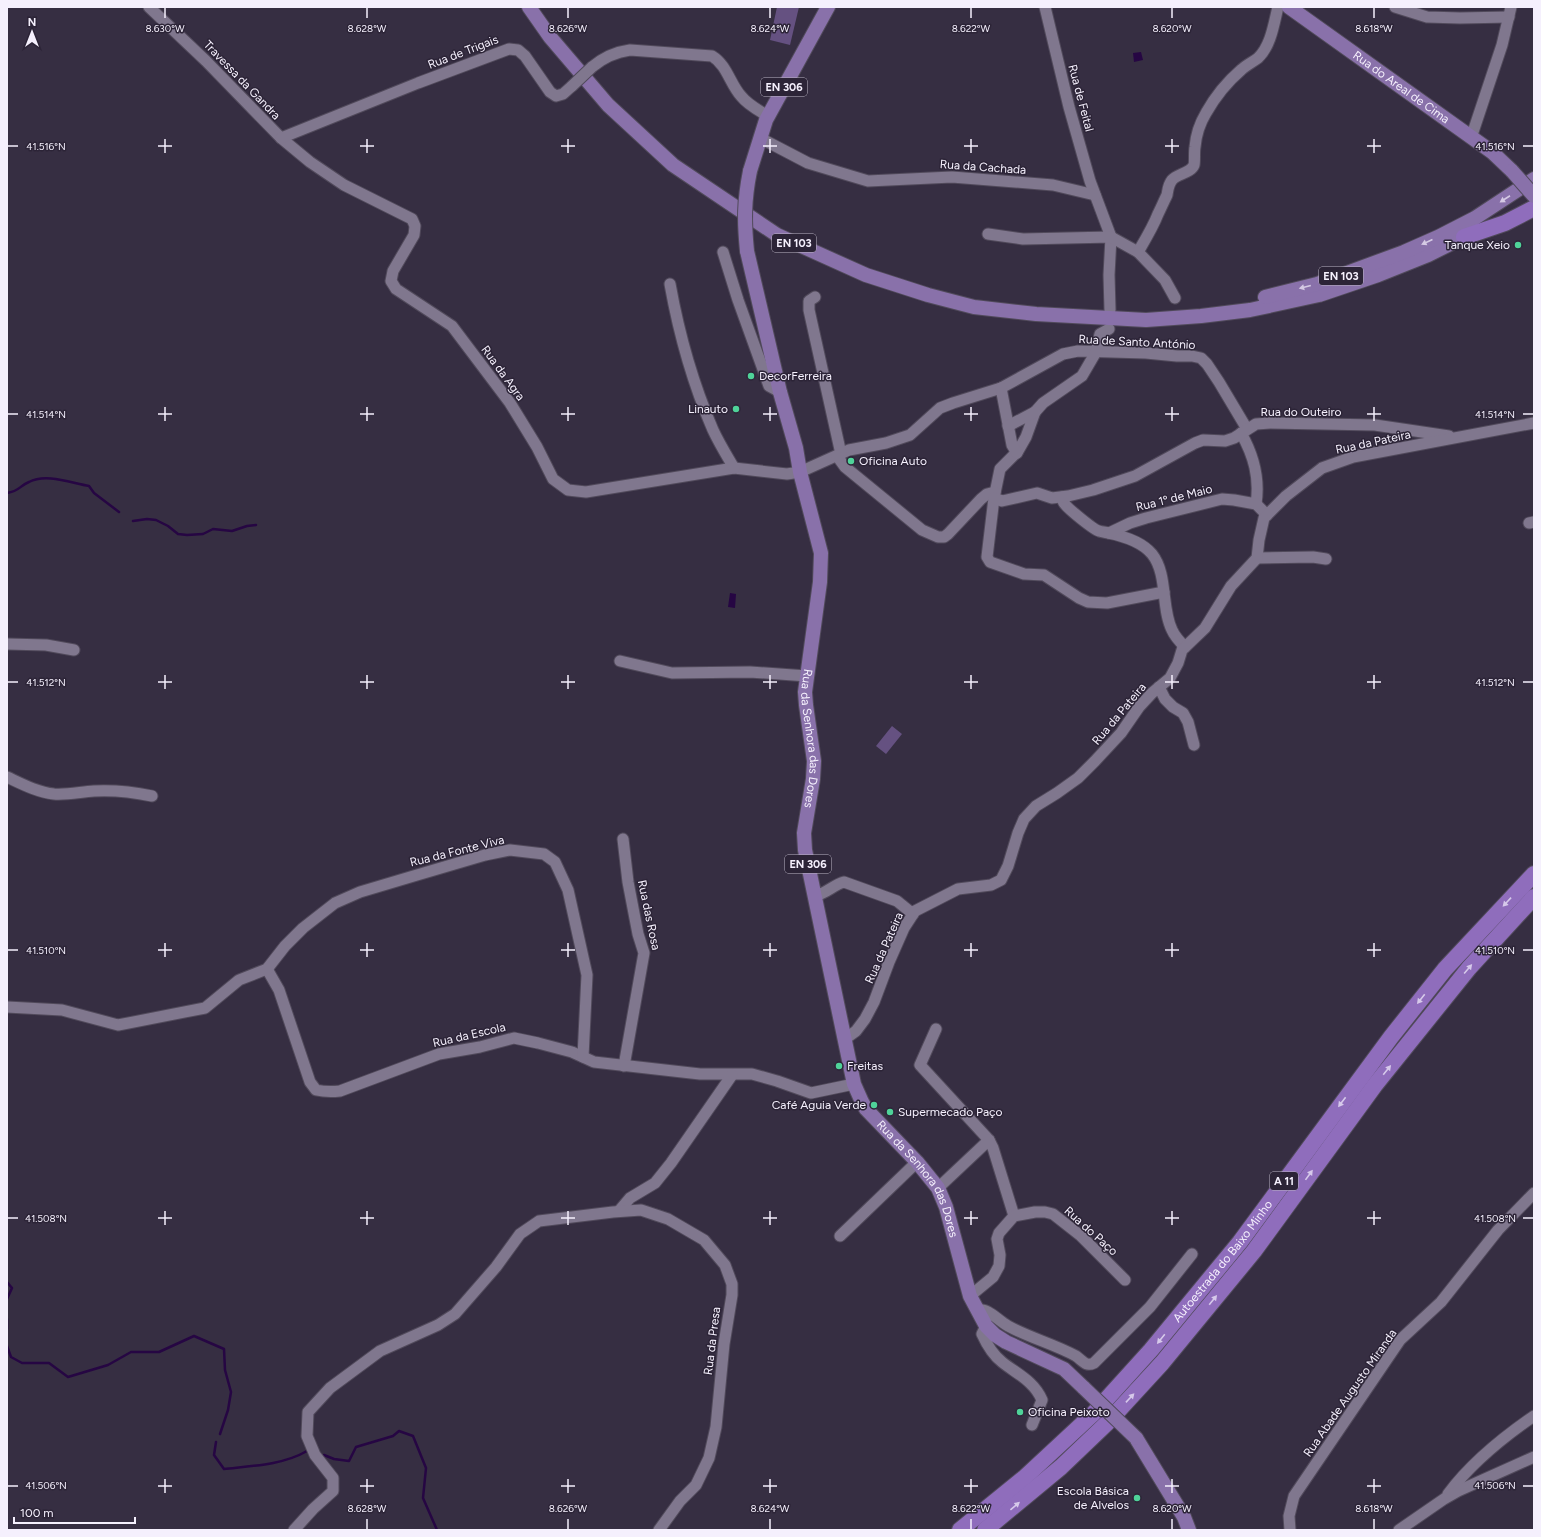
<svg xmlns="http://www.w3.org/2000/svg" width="1541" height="1537" font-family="Figtree,sans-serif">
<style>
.green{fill:#655181}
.water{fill:#260643}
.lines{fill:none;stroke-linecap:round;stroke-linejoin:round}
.stream{stroke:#260643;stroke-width:2.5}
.minor-casing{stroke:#514a5b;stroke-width:13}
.major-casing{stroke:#514a5b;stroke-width:16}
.highway-casing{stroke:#514a5b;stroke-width:18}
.minor{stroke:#80778e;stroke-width:11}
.major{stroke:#8971aa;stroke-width:14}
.highway{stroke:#8f6dbc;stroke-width:16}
.minor-bridge-casing{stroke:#514a5b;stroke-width:13;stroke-linecap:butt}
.major-bridge-casing{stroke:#514a5b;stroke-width:16;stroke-linecap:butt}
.minor-bridge{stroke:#80778e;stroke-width:11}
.major-bridge{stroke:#8971aa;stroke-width:14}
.oneway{fill:#d5cae4}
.oneway2{fill:#d6c9ea}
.ticks{fill:none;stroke:#f5f0fd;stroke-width:1.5}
.poi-dot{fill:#4fd399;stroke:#2c2437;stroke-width:1.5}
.labels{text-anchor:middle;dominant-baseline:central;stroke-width:3;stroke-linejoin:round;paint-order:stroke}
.shield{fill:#2c2437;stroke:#b9b3c2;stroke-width:1}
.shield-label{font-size:11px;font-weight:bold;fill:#f5f0fd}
.street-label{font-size:12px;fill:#f5f0fd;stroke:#2c2437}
.poi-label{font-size:12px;fill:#f5f0fd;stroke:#2c2437;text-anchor:start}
.ticks-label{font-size:10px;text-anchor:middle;fill:#f5f0fd;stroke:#2c2437;stroke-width:3;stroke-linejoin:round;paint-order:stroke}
</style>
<rect width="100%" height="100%" fill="#362e42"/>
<g class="green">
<polygon points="777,7 799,7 790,45 770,40"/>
<polygon points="892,726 902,734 886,754 876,746"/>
</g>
<g class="water">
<polygon points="1141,52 1143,60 1134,62 1133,53"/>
<polygon points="730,593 736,594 735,608 728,607"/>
</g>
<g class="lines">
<g class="stream">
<path d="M7,493C20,491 19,486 29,482C46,473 71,483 89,486L94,493L119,512"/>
<polyline points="133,521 147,519 156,520 168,526 178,534 187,535 203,534 213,529 232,531 247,526 256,525"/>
<polyline points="7,1282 12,1288 7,1299"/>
<polyline points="7,1319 7,1329"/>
<polyline points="7,1346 11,1357 22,1363 49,1363 68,1377 108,1365 131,1352 159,1352 194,1336 224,1349 225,1370 231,1392 228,1410 220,1434"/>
<path d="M216,1442L214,1455L224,1469C251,1466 283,1465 307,1451"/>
<polyline points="324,1455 334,1459 349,1461 356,1447 393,1436 399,1431 413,1436 426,1468 423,1498 437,1530"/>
</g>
<g class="minor-casing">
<g id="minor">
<polyline points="149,7 206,61 281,138 310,162 344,185 412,219 415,226 414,235 393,271 391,281 396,289 452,326 510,403 537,447 553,479 568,490 586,492 734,468 787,474 800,472 849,450 886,443 910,435 940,408 953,403 1001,388 1063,354 1078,351 1146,353 1177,356 1192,356 1201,358 1207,364 1219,382 1247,429"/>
<polyline points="1045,7 1069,107 1090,181 1111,237 1109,275 1110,310"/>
<polyline points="1395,7 1427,17 1460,18 1509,17"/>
<path d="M592,67C604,57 615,52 630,50L712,56C727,65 730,84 741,96C748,105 758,110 768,116"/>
<polyline points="281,138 418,83 509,49 518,50 525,56 550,92 556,96 563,94 572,86"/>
<polyline points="760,138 808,163 868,181 952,177 1053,185 1095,195"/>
<polyline points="1471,138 1502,45 1511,7"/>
<polyline points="988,234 1023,239 1111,237 1138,252 1165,280 1175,298"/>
<polyline points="723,252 738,300 769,386 780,392"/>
<path d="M1138,252C1145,240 1153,227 1158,214C1161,208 1164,201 1167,195C1168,190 1168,185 1172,180C1177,174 1191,173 1194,165C1195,161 1194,152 1195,147C1196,135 1200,123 1206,113C1215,97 1227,82 1241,70C1246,65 1253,62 1258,58C1271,46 1274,23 1278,7"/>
<path d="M670,284C679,334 693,384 713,430C719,443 727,456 734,468"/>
<polyline points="815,297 809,301 809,310 841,454"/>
<polyline points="1109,329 1100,334 1096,352 1082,376 1043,403 1035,412 1026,437 1018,451 1000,469 994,498 987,557 990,562 1024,574 1044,575 1079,598 1088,602 1107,603 1164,592"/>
<polyline points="1001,388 1012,445 1017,453"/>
<polyline points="1008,426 1035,412"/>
<path d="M1241,433C1254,456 1260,478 1256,504"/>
<polyline points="837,456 845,467 922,530 938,537 944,537 948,534 981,499 987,494 995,492"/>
<path d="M1062,497C1062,498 1063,502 1064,503C1067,508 1094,530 1099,531C1102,532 1105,532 1108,533C1123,536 1142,542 1152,554C1168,574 1161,608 1172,630C1175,637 1180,642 1185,647"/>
<polyline points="994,498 1002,501 1037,493 1052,498 1068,496 1093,490 1135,476 1195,443 1203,440 1225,441 1234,438 1256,424 1270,423 1375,425 1449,436"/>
<polyline points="1529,523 1534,522"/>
<polyline points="1109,533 1130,523 1146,518 1222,499 1234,500 1256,504 1267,515"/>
<polyline points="1257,558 1313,557 1326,559"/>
<polyline points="7,644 46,645 74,650"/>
<polyline points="620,661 672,673 750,672 807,676"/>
<polyline points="1159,687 1165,699 1173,707 1183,713 1188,722 1194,745"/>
<path d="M7,777C22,784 37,792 54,794C67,795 80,792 94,791C113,790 133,792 152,796"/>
<polyline points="623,839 628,882 638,934 644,953 624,1066"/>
<path d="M814,896C826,894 833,885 844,882L897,901L913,914"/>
<path d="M267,969L279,990L310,1082L316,1090C325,1092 331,1092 340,1091L439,1054L480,1047L514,1038L538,1043L572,1052L594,1062L700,1074H752L777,1081L811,1093L854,1084"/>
<polyline points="7,1007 62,1010 118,1025 205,1008 239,980 267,969 285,946 303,928 335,903 360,892 417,875 485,855 510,850 544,854 555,862 568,890 587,975 583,1057"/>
<polyline points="936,1029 920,1065 989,1140 993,1148 1014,1216"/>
<polyline points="845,1039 856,1031 865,1019 874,1002 889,962 904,928 915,911 958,889 991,885 1001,880 1008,866 1018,833 1024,819 1036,806 1057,793 1078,778 1095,761 1121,733 1139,707 1152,693 1170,678 1178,663 1182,650 1205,628 1231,586 1257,558 1259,540 1264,518 1286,496 1322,468 1353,457 1534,423"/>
<polyline points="938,1188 989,1140"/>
<polyline points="619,1211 630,1198 655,1183 671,1163 732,1075"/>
<polyline points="840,1236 917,1162"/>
<polyline points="970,1296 993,1277 999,1266 1000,1255 997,1239 999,1233 1014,1216 1035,1212 1045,1212 1053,1214 1081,1236 1125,1280"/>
<path d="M976,1309C980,1310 985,1310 988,1312C994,1315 1001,1322 1008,1326C1030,1338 1054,1344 1076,1356C1083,1361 1086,1367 1094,1363L1150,1307L1192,1254"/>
<path d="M986,1326L982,1334C987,1345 993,1355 1002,1362C1017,1374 1034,1381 1042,1400L1032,1425"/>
<path d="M1448,1494C1471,1463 1502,1438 1534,1416"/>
<polyline points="294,1530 313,1509 333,1491 333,1478 315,1455 307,1436 308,1412 330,1388 380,1351 438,1325 455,1314 496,1267 520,1234 539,1221 613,1212 641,1210 668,1219 704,1240 725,1265 732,1284 732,1295 724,1344 716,1427 709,1458 696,1485 680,1501 659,1530"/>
<polyline points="1290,1530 1289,1516 1294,1496 1400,1340 1441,1302 1498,1230 1534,1193"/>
<polyline points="1399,1530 1444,1499 1458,1491 1534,1457"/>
</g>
</g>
<g class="major-casing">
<g id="major">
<polyline points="529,7 550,37 608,105 673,165 777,235 866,275 928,295 974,307 1036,314 1146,320 1201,316 1250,310 1319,295 1378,275 1428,255 1474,232"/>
<path id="s1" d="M1289,7L1492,152L1512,171"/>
<polyline points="750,171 766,120 828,7"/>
<path id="s2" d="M747,251L780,392L796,448L800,472L821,553L820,582L805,692L806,705L814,761L813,779L804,833L805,850L854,1084L862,1102L866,1109L917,1162L938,1188L946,1207L970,1296L986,1326L995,1335L1006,1342L1064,1369L1084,1388"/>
<polyline points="1265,297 1317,284 1404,252 1438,237 1475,218 1534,179"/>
<polyline points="1136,1438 1184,1517 1189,1530"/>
</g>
</g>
<g class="highway-casing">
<g id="highway">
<polyline points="1464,237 1505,223 1534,208"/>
<path id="s3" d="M960,1530L1024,1478L1094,1413L1151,1350L1240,1242L1391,1037L1445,969L1534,874"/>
<polyline points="985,1530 1061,1467 1106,1424 1162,1363 1254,1251 1375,1085 1469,968 1534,897"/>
</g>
</g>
<use href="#minor" class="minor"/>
<use href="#major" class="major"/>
<use href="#highway" class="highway"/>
<g class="minor-bridge-casing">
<polyline id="minor-bridge" points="572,86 592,67"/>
</g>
<g class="major-bridge-casing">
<g id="major-bridge">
<polyline points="1512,171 1534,196"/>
<path d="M747,251C744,221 744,201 750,171"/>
<polyline points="1084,1388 1136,1438"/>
</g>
</g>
<use href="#minor-bridge" class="minor-bridge"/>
<use href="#major-bridge" class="major-bridge"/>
</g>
<defs><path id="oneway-solid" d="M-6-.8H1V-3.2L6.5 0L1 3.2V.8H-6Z"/></defs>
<g class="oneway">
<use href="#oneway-solid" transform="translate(1505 199) rotate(147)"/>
<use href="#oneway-solid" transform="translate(1427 242) rotate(156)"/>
<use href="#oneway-solid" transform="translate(1305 287) rotate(166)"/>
</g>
<g class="oneway2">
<use href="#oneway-solid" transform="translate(1507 902) rotate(133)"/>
<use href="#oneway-solid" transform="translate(1468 969) rotate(-50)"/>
<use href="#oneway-solid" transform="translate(1421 999) rotate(128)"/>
<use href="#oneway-solid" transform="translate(1387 1070) rotate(-51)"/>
<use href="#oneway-solid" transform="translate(1342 1102) rotate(127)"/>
<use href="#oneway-solid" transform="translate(1309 1175) rotate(-54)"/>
<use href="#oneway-solid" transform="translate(1213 1300) rotate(-51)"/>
<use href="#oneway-solid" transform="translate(1161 1339) rotate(129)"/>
<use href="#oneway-solid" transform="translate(1130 1398) rotate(-47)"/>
<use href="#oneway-solid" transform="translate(1015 1506) rotate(-40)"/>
</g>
<path class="ticks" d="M165,8V18M367,8V18M568,8V18M770,8V18M971,8V18M1172,8V18M1374,8V18M165,139V153M367,139V153M568,139V153M770,139V153M971,139V153M1172,139V153M1374,139V153M8,146H18M158,146H172M360,146H374M561,146H575M763,146H777M964,146H978M1165,146H1179M1367,146H1381M1523,146H1533M165,407V421M367,407V421M568,407V421M770,407V421M971,407V421M1172,407V421M1374,407V421M8,414H18M158,414H172M360,414H374M561,414H575M763,414H777M964,414H978M1165,414H1179M1367,414H1381M1523,414H1533M165,675V689M367,675V689M568,675V689M770,675V689M971,675V689M1172,675V689M1374,675V689M8,682H18M158,682H172M360,682H374M561,682H575M763,682H777M964,682H978M1165,682H1179M1367,682H1381M1523,682H1533M165,943V957M367,943V957M568,943V957M770,943V957M971,943V957M1172,943V957M1374,943V957M8,950H18M158,950H172M360,950H374M561,950H575M763,950H777M964,950H978M1165,950H1179M1367,950H1381M1523,950H1533M165,1211V1225M367,1211V1225M568,1211V1225M770,1211V1225M971,1211V1225M1172,1211V1225M1374,1211V1225M8,1218H18M158,1218H172M360,1218H374M561,1218H575M763,1218H777M964,1218H978M1165,1218H1179M1367,1218H1381M1523,1218H1533M165,1479V1493M367,1479V1493M568,1479V1493M770,1479V1493M971,1479V1493M1172,1479V1493M1374,1479V1493M8,1486H18M158,1486H172M360,1486H374M561,1486H575M763,1486H777M964,1486H978M1165,1486H1179M1367,1486H1381M1523,1486H1533M367,1519V1529M568,1519V1529M770,1519V1529M971,1519V1529M1172,1519V1529M1374,1519V1529"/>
<g class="poi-dot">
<circle cx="1518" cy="245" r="4"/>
<circle cx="751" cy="376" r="4"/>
<circle cx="736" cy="409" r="4"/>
<circle cx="851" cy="461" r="4"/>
<circle cx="839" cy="1066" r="4"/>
<circle cx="874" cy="1105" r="4"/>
<circle cx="890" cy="1112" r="4"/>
<circle cx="1020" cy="1412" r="4"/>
<circle cx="1137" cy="1498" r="4"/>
</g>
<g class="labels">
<g class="shield">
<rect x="761" y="78" width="46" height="18" rx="3"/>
<rect x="772" y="234" width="44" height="18" rx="3"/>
<rect x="1319" y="267" width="44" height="18" rx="3"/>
<rect x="785" y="855" width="46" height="18" rx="3"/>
<rect x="1270" y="1172" width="28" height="18" rx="3"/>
</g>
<g class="shield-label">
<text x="784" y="87">EN 306</text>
<text x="794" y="243">EN 103</text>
<text x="1341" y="276">EN 103</text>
<text x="808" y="864">EN 306</text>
<text x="1284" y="1181">A 11</text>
</g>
<g class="street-label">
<text transform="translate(463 52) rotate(-21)">Rua de Trigais</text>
<text transform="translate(242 80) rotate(46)">Travessa da Gandra</text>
<text stroke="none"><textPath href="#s1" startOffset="138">Rua do Areal de Cima</textPath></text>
<text transform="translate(1081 98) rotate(75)">Rua de Feital</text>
<text transform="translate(983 167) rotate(4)">Rua da Cachada</text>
<text transform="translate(1137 342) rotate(3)">Rua de Santo António</text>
<text transform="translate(503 373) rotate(54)">Rua da Agra</text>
<text x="1301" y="412">Rua do Outeiro</text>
<text transform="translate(1373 442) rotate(-12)">Rua da Pateira</text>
<text transform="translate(1174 498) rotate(-14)">Rua 1º de Maio</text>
<text transform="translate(1119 714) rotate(-50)">Rua da Pateira</text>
<text stroke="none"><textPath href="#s2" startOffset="498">Rua da Senhora das Dores</textPath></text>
<text transform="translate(457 851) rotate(-14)">Rua da Fonte Viva</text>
<text transform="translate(649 915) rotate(78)">Rua das Rosa</text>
<text transform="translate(884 948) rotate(-66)">Rua da Pateira</text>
<text transform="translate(469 1035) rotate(-13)">Rua da Escola</text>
<text stroke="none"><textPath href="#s2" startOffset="966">Rua da Senhora das Dores</textPath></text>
<text transform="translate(1091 1231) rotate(42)">Rua do Paço</text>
<text stroke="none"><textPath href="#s3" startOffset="377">Autoestrada do Baixo Minho</textPath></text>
<text transform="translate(712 1341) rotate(-83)">Rua da Presa</text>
<text transform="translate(1350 1393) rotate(-55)">Rua Abade Augusto Miranda</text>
</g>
<g class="poi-label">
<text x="1510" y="245" text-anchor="end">Tanque Xeio</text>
<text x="759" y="376">DecorFerreira</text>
<text x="728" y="409" text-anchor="end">Linauto</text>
<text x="859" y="461">Oficina Auto</text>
<text x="847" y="1066">Freitas</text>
<text x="866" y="1105" text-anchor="end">Café Aguia Verde</text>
<text x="898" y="1112">Supermecado Paço</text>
<text x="1028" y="1412">Oficina Peixoto</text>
<text x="1129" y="1491" text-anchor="end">Escola Básica<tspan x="1129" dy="14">de Alvelos</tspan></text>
</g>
</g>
<g class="ticks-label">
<text x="165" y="32">8.630°W</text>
<text x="367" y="32">8.628°W</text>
<text x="568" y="32">8.626°W</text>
<text x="770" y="32">8.624°W</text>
<text x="971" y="32">8.622°W</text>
<text x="1172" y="32">8.620°W</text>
<text x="1374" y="32">8.618°W</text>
<text x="46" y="150">41.516°N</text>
<text x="1495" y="150">41.516°N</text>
<text x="46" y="418">41.514°N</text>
<text x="1495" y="418">41.514°N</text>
<text x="46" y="686">41.512°N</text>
<text x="1495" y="686">41.512°N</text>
<text x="46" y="954">41.510°N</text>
<text x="1495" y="954">41.510°N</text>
<text x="46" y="1222">41.508°N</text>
<text x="1495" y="1222">41.508°N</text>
<text x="46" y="1489">41.506°N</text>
<text x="1495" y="1489">41.506°N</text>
<text x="367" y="1512">8.628°W</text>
<text x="568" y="1512">8.626°W</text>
<text x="770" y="1512">8.624°W</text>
<text x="971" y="1512">8.622°W</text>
<text x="1172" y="1512">8.620°W</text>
<text x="1374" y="1512">8.618°W</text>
</g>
<rect width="1541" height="1537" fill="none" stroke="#f5f0fd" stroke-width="16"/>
<g transform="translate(32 32)" stroke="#2c2437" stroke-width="3" paint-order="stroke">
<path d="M0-3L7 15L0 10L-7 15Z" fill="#f5f0fd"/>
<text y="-6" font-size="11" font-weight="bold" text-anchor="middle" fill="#f5f0fd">N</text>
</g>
<path d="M14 1517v6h121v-6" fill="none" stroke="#f5f0fd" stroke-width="2"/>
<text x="20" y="1517" font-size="12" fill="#f5f0fd" stroke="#2c2437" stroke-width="3" paint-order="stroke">100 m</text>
</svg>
